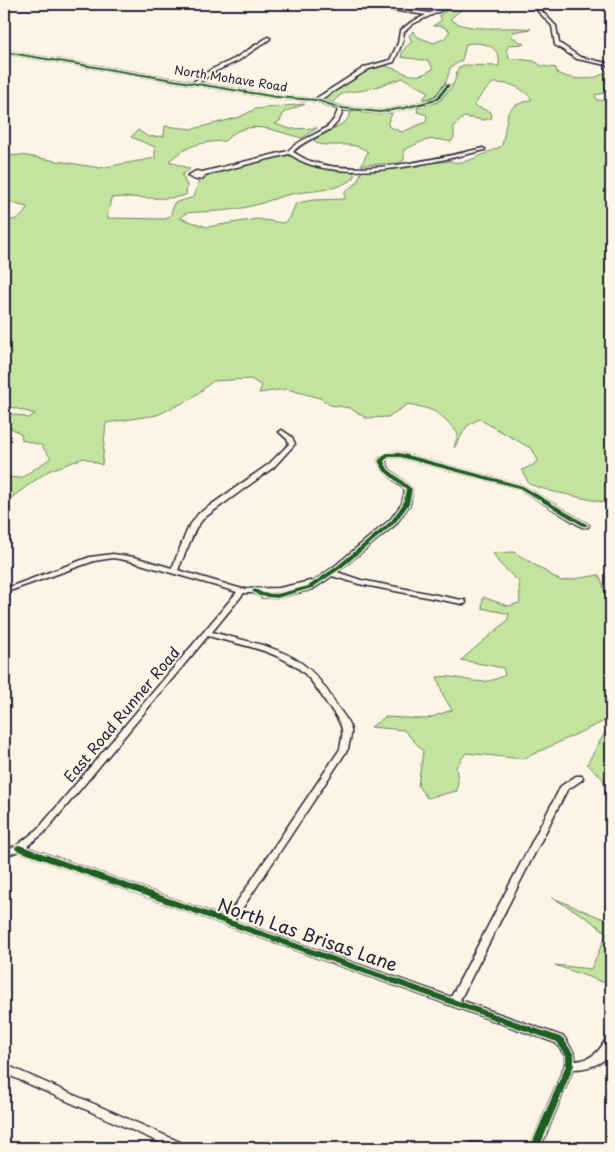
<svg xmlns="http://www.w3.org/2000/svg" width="615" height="1152" font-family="'Playpen Sans',sans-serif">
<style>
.green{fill:#c2e49d;stroke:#72836c}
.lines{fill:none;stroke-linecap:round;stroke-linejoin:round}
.street-casing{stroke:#22223b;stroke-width:3}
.street{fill:#fcf5e5;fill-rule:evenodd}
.cycleway-casing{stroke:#fcf5e5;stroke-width:3}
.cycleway{fill:#1b5e20;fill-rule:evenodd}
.labels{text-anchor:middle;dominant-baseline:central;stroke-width:4;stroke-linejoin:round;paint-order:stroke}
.far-street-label{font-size:12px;fill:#22223b;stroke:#fcf5e5}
.street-label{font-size:15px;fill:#22223b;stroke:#fcf5e5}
.near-street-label{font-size:18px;fill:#22223b;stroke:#fcf5e5}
</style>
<rect width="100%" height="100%" fill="#fcf5e5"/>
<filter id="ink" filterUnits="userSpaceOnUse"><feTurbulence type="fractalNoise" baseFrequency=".02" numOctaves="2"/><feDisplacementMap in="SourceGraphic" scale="10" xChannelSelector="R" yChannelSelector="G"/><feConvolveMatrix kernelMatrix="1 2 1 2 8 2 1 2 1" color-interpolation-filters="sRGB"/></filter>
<g filter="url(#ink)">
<g class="green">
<path d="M454,7L463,8L450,19C469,34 508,25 531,29L513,32L512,37L524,44L509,45L506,51L509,54L508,58L534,61L542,66L556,68L557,73C574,81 597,82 611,68V74L605,78V93L595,95L597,100L611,101V504L550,491L529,484L522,470L533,465L538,460L532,449L479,419L467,426L454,448L458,434C441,412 436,410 408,404L388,417L366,418L350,408L330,405L320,398L287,389L259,393L262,386L251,379L213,381L191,399L157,415L106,423L102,465L84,458L48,471L4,503V477L21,478L51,458L41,445L22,440L21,434L4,424V412L29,418L35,414L4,405V221C15,220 23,219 27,207L4,201V156L21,155L100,168L155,158V147L131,137L138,130L148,137L164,136L165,126L193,129L240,117L255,109L305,104L284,112L280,121L275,124L290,129L317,128L302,138C276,132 247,116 225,141C200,142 188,145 169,161L190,169L182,175L187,186L186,195C165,202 134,195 111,198L107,218L165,219L170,216L174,203L194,197L199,180L211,173L283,155L292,156L311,166L354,172V178C335,192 313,190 291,194C277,197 262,204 247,207C227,212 206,211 186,213L180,218L207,227L257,219L283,223L289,219L296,203L314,200L345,199V191L357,183L362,170L450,161C463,167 487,152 502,146L508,113L514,106L532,99C520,86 511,83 493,83L481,95L474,106L491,112L492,118L484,120L464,117L454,126V137L451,142C429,136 423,141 404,150V160L399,163L361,165L368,152C351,139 334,149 316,143L314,140L345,122L350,116V110C359,111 388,112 392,114L388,122V126L402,132L426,122L427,115L417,112L418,107C433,104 446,98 454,83C456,78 456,72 459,67L464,65L499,66C502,45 481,41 466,44L462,60L450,68C447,82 441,98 423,99L429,92L403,78C392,81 380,86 368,89C352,94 346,87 332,103L322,99C335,92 372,63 385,66C405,70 411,83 433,69L429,61L401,57C402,50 406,46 412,42L409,36L413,31L418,37L434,43L445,38L450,31L442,26H433L442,20L439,15Z"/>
<path d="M514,552L561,581L599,575C615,606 611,681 611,718L523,759L466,753L456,767L458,780L457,791L427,798L418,786L423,751L404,730L371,727L385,717L426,719L452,710L443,695L437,677C465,674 476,690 505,675L503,668L461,660L507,621L509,614L482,608L483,597L508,606L520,603L519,582L499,563L493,553Z"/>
<polygon points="607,729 611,730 611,785 605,786 603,779 587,764"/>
<polygon points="551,897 611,922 611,985 555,965 591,969 607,933 584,916"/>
</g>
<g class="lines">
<g class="street-casing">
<g id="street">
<path d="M350,4H360L430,13L450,4H455L413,24L404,32L402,43L394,62L369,69L320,100L342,107L380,111L404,107L430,100L436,97L446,84L450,85L440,99L434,102L404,109L380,113L343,110C337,136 309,134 293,152C299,155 304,159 310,161C356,178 436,159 483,148L485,149V150C436,162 354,182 306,163C300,161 295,157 289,154L205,175L204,178L196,180L187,176L196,171L202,172L288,151C305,133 332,135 338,109L316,101L276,98L4,53V51L193,82L212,69L234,59L268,37L270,38V39L238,61L216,71L198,83L276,96L315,99L365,67L390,60L398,43L400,31L411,22L426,15Z"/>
<polygon points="531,4 535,4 556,26 559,43 580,57 611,64 611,66 577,59 555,45 552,26"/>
<path d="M282,430L292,437L295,444L294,445L274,467L204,518L196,528L178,570L242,589L279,588L310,581L313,582L335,566L390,520L402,504L405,490L384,471L378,461C385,452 388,453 400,453L523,486L589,525L588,527H582L519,488L400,457H389L385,461L389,469L412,489L410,504L396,524L337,572L361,580L462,600H465L466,602L465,604H462L359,584L332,576L313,589L277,598L261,597L253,593H244L212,632C244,641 283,646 309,669C320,679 328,691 335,703C340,711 349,720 351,730C352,735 349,743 348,749L234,921L451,997L560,788L561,786L576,776H582L583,778L582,780L567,790L460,1000L564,1037L575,1055V1061C592,1060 600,1051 607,1037L611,1036C611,1040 612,1045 611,1049C608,1064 586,1069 573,1069L540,1148H530L565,1065V1056L556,1043L19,851L4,856V850L16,846L38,829L237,592L130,561L113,558L94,561L4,593V589L90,557L113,554L134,557L172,568L188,528L198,514L269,464L289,444L287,439L279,432ZM297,588L277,594L263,593L279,592ZM208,636C240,645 278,650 304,673C313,682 320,693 327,704C332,711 341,721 342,730C343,736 341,743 340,749L226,918L26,847L44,833Z"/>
<polygon points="4,1064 187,1145 188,1148 172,1148 4,1073"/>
<polygon points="471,1143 493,1143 497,1145 498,1148 466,1148 467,1145"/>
</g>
</g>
<use href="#street" class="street"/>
<g class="cycleway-casing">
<g id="cycleway">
<polygon points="4,51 276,96 316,99 341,107 380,111 404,107 431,100 437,97 447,84 450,85 439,99 433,102 404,109 380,113 341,109 316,101 276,98 4,53"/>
<polygon points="387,453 400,453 523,486 588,525 587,526 583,526 519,488 400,457 389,457 384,461 388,469 412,489 409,504 395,523 340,569 312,588 277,598 259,596 252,591 253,590 255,589 263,593 277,594 308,586 336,567 391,521 403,504 406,489 384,471 378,461 385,454"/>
<polygon points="19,845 563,1038 574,1055 574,1065 539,1148 530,1148 566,1065 566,1056 557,1042 16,850 15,848 16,846"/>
</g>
</g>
<use href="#cycleway" class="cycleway"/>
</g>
</g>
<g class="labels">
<g class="far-street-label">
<text transform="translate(231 78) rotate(9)">North Mohave Road</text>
</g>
<g class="street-label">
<text transform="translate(121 714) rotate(-50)">East Road Runner Road</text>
</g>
<g class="near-street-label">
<text transform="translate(308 934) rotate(19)">North Las Brisas Lane</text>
</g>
</g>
<rect width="615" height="1152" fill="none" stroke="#fcf5e5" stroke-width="20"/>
<rect x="10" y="10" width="595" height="1132" fill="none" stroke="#22223b" stroke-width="2" filter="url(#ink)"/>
</svg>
